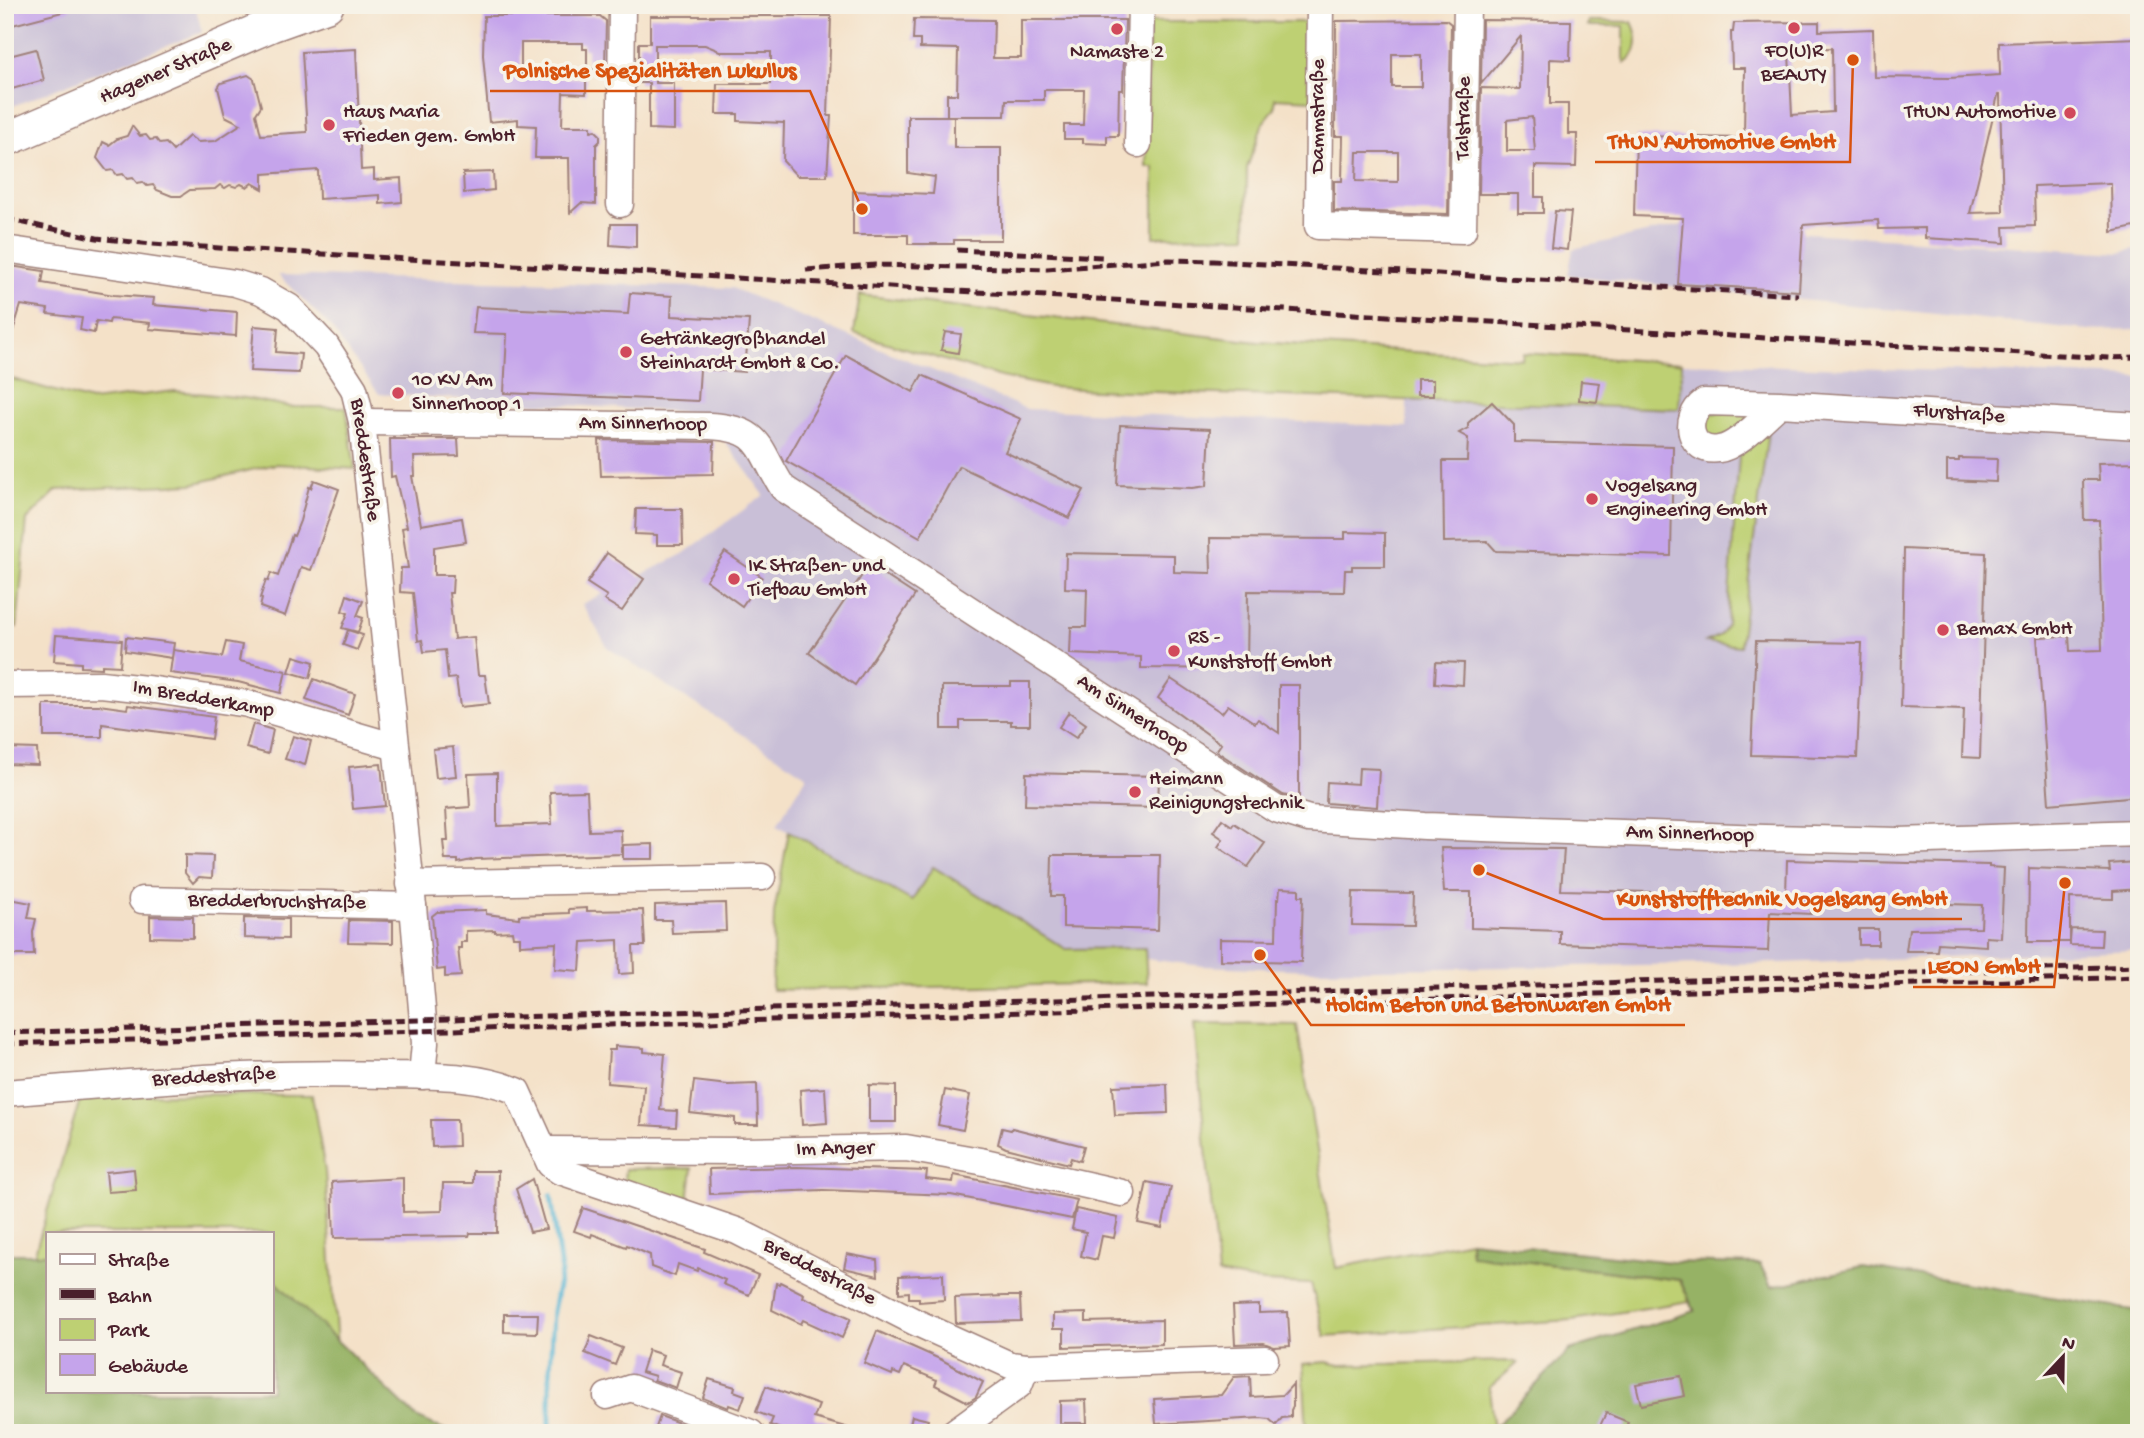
<svg xmlns="http://www.w3.org/2000/svg" width="2144" height="1438" font-family="'Gochi Hand',sans-serif">
<style>
.industrial{fill:#c9bfd7}
.green{fill:#bed073;stroke:#84784f;stroke-width:2;fill-rule:evenodd}
.forest{fill:#96b265;stroke:#706848;stroke-width:2}
.lines{fill:none;stroke-linecap:round;stroke-linejoin:round}
.stream{stroke:#56b5d4;stroke-width:5}
.building{fill:#c5a4eb;fill-rule:evenodd}
.minor-casing{stroke:#9f807a;stroke-width:29}
.major-casing{stroke:#9f807a;stroke-width:36}
.minor{stroke:#fff;stroke-width:26}
.major{stroke:#fff;stroke-width:33}
.rail{stroke:#4a1f2b;stroke-width:5;stroke-dasharray:10 5;stroke-linecap:butt}
.poi-dot{fill:#d1495b;stroke:#f7f3e8;stroke-width:2.5}
.labels{text-anchor:middle;dominant-baseline:central;stroke-width:7;stroke-linejoin:round;paint-order:stroke}
.poi-label{font-size:21px;fill:#4a1f2b;stroke:#f7f3e8;text-anchor:start}
.street-label{font-size:21px;fill:#4a1f2b;stroke:#f7f3e8}
.leader{fill:none;stroke:#d8530f;stroke-width:2.5}
.callout-dot{fill:#d8530f;stroke:#f7f3e8;stroke-width:2.5}
.callout-label{font-size:23px;text-anchor:middle;font-weight:bold;fill:#d8530f;stroke:#f7f3e8;stroke-width:7;stroke-linejoin:round;paint-order:stroke}
</style>
<rect width="100%" height="100%" fill="#f7f3e8"/>
<filter id="ink" filterUnits="userSpaceOnUse"><feTurbulence type="fractalNoise" baseFrequency=".0143" numOctaves="2"/><feDisplacementMap in="SourceGraphic" scale="14" xChannelSelector="R" yChannelSelector="G"/><feConvolveMatrix kernelMatrix="1 2 1 2 8 2 1 2 1" color-interpolation-filters="sRGB"/></filter>
<filter id="wash" filterUnits="userSpaceOnUse"><feTurbulence type="fractalNoise" baseFrequency=".00686" numOctaves="4" result="noise"/><feDisplacementMap in="SourceGraphic" scale="28" xChannelSelector="R" yChannelSelector="G"/><feGaussianBlur stdDeviation="1.57" result="paint"/><feColorMatrix in="noise" values="0 0 0 0 0 0 0 0 0 0 0 0 0 0 0 0 0 1.4 0 .05"/><feComposite in="paint" operator="in"/></filter>
<g filter="url(#wash)">
<rect width="100%" height="100%" fill="#f4e1c8"/>
<g class="industrial">
<polygon points="5,5 195,5 202,32 5,109"/>
<polygon points="1682,225 2120,253 2139,248 2139,329 2087,330 1568,275 1573,249"/>
<polygon points="278,275 732,288 1027,409 1407,427 1407,399 1679,409 1682,363 2139,377 2139,950 1780,963 1313,970 1203,966 1066,949 934,867 912,901 777,825 807,776 608,648 582,604 683,554 764,495 704,413 379,394 329,325"/>
</g>
<g class="green">
<path d="M1589,21L1632,22C1640,38 1639,54 1624,64V26H1588Z"/>
<polygon points="1149,22 1308,22 1312,100 1275,98 1275,108 1263,123 1247,168 1246,236 1154,237 1154,167 1146,167"/>
<polygon points="860,295 1258,342 1522,359 1523,353 1682,363 1679,409 1094,390 1051,387 1001,377 854,333"/>
<polygon points="5,377 91,401 175,391 245,398 291,407 346,407 355,469 276,464 192,484 57,490 27,520 17,627 5,626"/>
<polygon points="1776,405 1715,448 1692,416"/>
<polygon points="1768,432 1740,646 1706,642 1720,635 1727,624 1739,456"/>
<polygon points="789,831 912,901 933,867 1066,949 1145,948 1147,983 772,990 774,913"/>
<polygon points="1194,1024 1297,1025 1336,1268 1470,1241 1471,1255 1680,1280 1690,1301 1572,1320 1325,1336 1311,1284 1264,1282 1218,1274"/>
<path d="M89,1094L312,1095L325,1171L342,1421L5,1433L31,1266L81,1096ZM47,1233H271V1391H47Z"/>
<polygon points="692,1168 688,1201 624,1181 625,1169"/>
<polygon points="1510,1361 1518,1363 1489,1388 1494,1430 1489,1433 1307,1433 1303,1364 1327,1362 1340,1365"/>
</g>
<g class="forest">
<polygon points="1470,1241 1672,1262 1760,1264 1771,1287 1863,1267 2139,1311 2139,1433 1489,1433 1570,1350 1695,1311 1680,1280 1471,1255"/>
<polygon points="5,1254 47,1254 47,1391 271,1391 271,1277 416,1417 452,1433 5,1433"/>
</g>
<g class="lines">
<polyline class="stream" points="550,1433 550,1373 553,1311 561,1272 551,1195"/>
</g>
<g id="blocks">
<g class="building">
<polygon points="5,5 70,5 70,10 5,27"/>
<polygon points="484,16 600,16 606,21 605,69 587,69 587,49 583,49 583,43 521,43 521,76 586,78 586,94 563,93 562,126 591,126 591,131 595,130 600,135 600,141 596,145 596,204 581,203 570,213 569,158 535,158 536,126 518,125 518,119 489,122 483,55"/>
<polygon points="650,16 831,16 828,116 831,116 827,176 797,176 783,161 784,123 738,121 738,114 716,114 717,84 771,84 771,52 722,52 705,45 655,45 655,83 674,83 674,130 649,129 649,83 639,83 639,43 650,43"/>
<polygon points="914,19 994,20 993,58 1021,58 1021,20 1125,20 1123,90 1119,90 1118,136 1107,136 1107,144 1083,143 1083,139 1064,139 1064,125 1083,125 1084,90 1044,90 1044,100 1006,100 1005,116 947,116 947,94 957,94 958,49 920,48 920,40 913,40"/>
<path d="M1446,20L1451,24L1448,214L1334,211V181H1342L1343,136H1335L1336,21ZM1392,54H1421V87H1392ZM1357,152H1398V182L1356,181Z"/>
<path d="M1482,20L1571,21L1570,60L1550,59V104H1568V134H1577L1576,167L1535,166V197H1543V213H1518V194H1479L1481,88L1520,89L1521,36L1481,84ZM1532,117L1535,151H1507V120Z"/>
<path d="M1819,22V31L1873,29L1874,77L1949,78L2000,75L1999,43L2139,38V226L2112,232L2111,183L2034,186L2035,226L2004,227L2005,243L1925,238V228L1879,229L1878,220L1803,225L1799,291L1678,284L1683,218L1634,216L1636,136L1744,138L1745,68H1732L1731,32H1733L1734,23ZM1832,48L1833,112L1792,115L1789,53H1800V49ZM1998,95H2000L2003,212L1970,213Z"/>
<polygon points="36,49 44,80 5,91 5,57"/>
<polygon points="356,49 361,170 374,169 374,180 401,178 402,202 380,204 380,195 319,199 318,170 263,174 263,189 252,183 247,187 241,184 236,187 230,185 225,188 220,185 215,189 190,190 181,196 172,196 157,190 153,185 147,186 143,182 137,183 133,178 127,179 123,174 117,175 113,170 107,171 97,158 103,142 109,145 117,139 127,136 132,126 140,136 146,135 150,140 156,139 160,144 166,143 173,151 189,136 198,142 215,141 241,124 225,116 218,88 221,83 248,75 254,79 261,106 256,114 261,135 307,132 302,52"/>
<polygon points="908,116 954,116 954,148 1001,148 1001,240 954,240 954,244 908,244 908,235 853,235 853,191 933,194 935,177 908,173"/>
<polygon points="493,172 494,190 464,193 463,173"/>
<polygon points="1555,211 1571,212 1567,250 1551,248"/>
<polygon points="611,224 636,224 636,247 610,245"/>
<polygon points="10,266 44,271 42,283 114,295 154,298 153,305 237,312 236,336 149,329 150,323 110,319 109,323 96,321 94,333 80,330 82,318 47,314 48,309 21,305 9,344 5,343 5,274 9,274"/>
<polygon points="630,293 672,296 671,316 749,320 745,372 700,369 698,401 504,393 507,334 473,333 476,307 628,314"/>
<polygon points="254,326 278,328 276,352 301,354 299,373 250,371"/>
<polygon points="945,332 961,334 958,353 941,350"/>
<polygon points="846,355 913,392 922,375 1021,419 1005,452 1084,490 1069,518 959,466 920,537 786,461"/>
<rect x="1417" y="380" width="16" height="16"/>
<polygon points="1581,381 1600,383 1597,402 1579,400"/>
<polygon points="1492,402 1514,425 1514,442 1673,446 1671,556 1496,551 1487,541 1444,542 1443,461 1467,461 1468,438 1459,433 1468,428 1468,423"/>
<polygon points="1120,425 1210,429 1207,486 1193,488 1117,485"/>
<polygon points="390,439 458,439 459,456 414,457 415,476 412,476 421,525 462,518 466,542 434,547 434,575 453,575 452,593 449,593 454,639 474,637 478,675 485,675 489,704 460,707 456,678 448,679 445,650 424,652 422,640 418,641 413,593 400,592 401,568 408,568 402,528 407,527 395,476 391,477"/>
<polygon points="599,440 714,442 713,474 601,476"/>
<polygon points="1959,458 1997,459 1996,482 1947,480 1947,461 1959,461"/>
<polygon points="2139,462 2139,796 2049,804 2037,637 2069,636 2070,651 2102,650 2099,520 2084,520 2083,480 2099,480 2098,463"/>
<polygon points="314,480 339,489 311,570 301,567 285,616 260,607 262,599 260,598 266,580 268,581 271,573 278,576 292,535 294,536 300,521 309,487 311,488"/>
<polygon points="636,509 682,509 683,545 657,545 657,535 635,534"/>
<polygon points="1345,532 1385,533 1385,566 1352,566 1352,570 1345,570 1344,592 1248,591 1247,669 1141,668 1141,657 1070,654 1071,627 1086,627 1087,589 1065,588 1066,553 1174,555 1174,572 1211,573 1210,538 1345,539"/>
<polygon points="1904,549 1986,553 1980,758 1962,757 1964,709 1901,707"/>
<polygon points="725,552 762,577 742,606 706,580"/>
<polygon points="607,553 644,579 622,611 604,600 607,596 587,583"/>
<polygon points="869,565 915,595 855,685 809,653"/>
<polygon points="347,595 363,601 357,616 363,618 358,632 342,628 348,613 342,611"/>
<polygon points="348,630 363,635 357,650 343,645"/>
<polygon points="56,635 122,640 120,666 102,665 102,668 81,667 81,663 54,661"/>
<polygon points="126,637 174,643 173,650 222,657 226,642 242,645 239,661 286,671 281,693 238,682 170,673 173,651 172,658 125,651"/>
<polygon points="1756,641 1862,643 1857,758 1751,755"/>
<polygon points="294,656 314,662 310,678 289,672"/>
<polygon points="1436,662 1464,663 1463,685 1435,683"/>
<polygon points="314,679 355,694 348,715 306,700"/>
<polygon points="1171,679 1222,713 1228,705 1255,723 1258,719 1279,733 1279,685 1299,685 1299,799 1283,795 1216,751 1221,744 1158,698"/>
<polygon points="1011,682 1030,682 1030,725 1011,725 1011,721 960,721 960,729 942,729 942,686 1011,686"/>
<polygon points="44,705 99,705 127,709 128,705 214,717 211,739 102,724 102,737 44,737"/>
<polygon points="1069,712 1086,724 1076,738 1059,727"/>
<polygon points="253,724 273,730 268,754 246,748"/>
<polygon points="293,736 311,741 305,765 285,759"/>
<polygon points="453,747 456,776 436,778 433,749"/>
<polygon points="5,748 37,749 38,765 5,764"/>
<polygon points="381,764 385,806 353,809 349,767"/>
<polygon points="1359,768 1379,769 1377,807 1326,803 1327,782 1358,784"/>
<polygon points="497,773 497,826 552,824 550,792 587,791 589,831 621,830 622,854 476,859 458,863 458,860 445,860 443,841 448,841 446,809 470,807 468,774"/>
<polygon points="1026,773 1159,776 1158,808 1025,805"/>
<polygon points="1222,819 1232,826 1234,823 1265,843 1248,867 1218,847 1223,839 1213,832"/>
<polygon points="653,844 653,859 623,859 623,845"/>
<polygon points="1441,848 1564,849 1561,890 1786,895 1787,860 1989,865 1989,867 2004,868 2001,938 1986,937 1986,946 1938,943 1937,951 1906,951 1909,929 1981,928 1982,905 1812,900 1811,914 1770,912 1768,951 1560,944 1560,931 1471,928 1471,892 1444,892"/>
<polygon points="185,855 213,856 212,878 199,877 193,883 185,873"/>
<polygon points="1052,855 1160,855 1158,930 1063,927 1063,896 1051,896"/>
<polygon points="2135,862 2136,864 2139,864 2139,889 2113,891 2113,899 2070,898 2070,941 2071,929 2102,930 2101,946 2070,945 2070,942 2028,942 2029,868 2110,871 2109,864"/>
<polygon points="1280,888 1299,889 1299,896 1303,896 1301,962 1220,960 1220,939 1276,940 1277,899 1279,899"/>
<polygon points="1353,892 1413,893 1412,926 1352,925"/>
<polygon points="5,898 31,903 28,918 36,919 33,932 34,955 11,955 10,933 5,932"/>
<polygon points="725,903 726,931 672,933 671,920 655,920 655,905"/>
<polygon points="587,908 587,911 643,910 645,946 633,946 634,973 619,974 618,940 582,942 580,971 555,969 556,943 520,945 520,937 513,937 512,931 495,932 495,930 466,931 466,942 461,942 461,948 458,948 461,976 445,977 445,969 437,970 432,916 437,912 486,910 486,914 519,918 519,915 569,913 569,909"/>
<polygon points="150,916 193,917 193,938 150,937"/>
<polygon points="244,918 288,919 288,939 244,938"/>
<polygon points="349,920 393,921 393,943 348,942"/>
<rect x="1859" y="929" width="19" height="16"/>
<polygon points="615,1046 644,1048 644,1052 665,1054 660,1110 677,1111 676,1127 641,1125 644,1086 607,1083 609,1050 615,1050"/>
<polygon points="694,1081 728,1085 757,1084 758,1125 735,1125 735,1118 690,1113"/>
<polygon points="1167,1084 1168,1113 1115,1115 1113,1086"/>
<polygon points="869,1085 896,1086 896,1122 869,1122"/>
<polygon points="825,1088 827,1123 802,1125 800,1090"/>
<polygon points="945,1090 970,1095 963,1130 938,1125"/>
<polygon points="431,1120 457,1120 458,1146 432,1147"/>
<polygon points="1002,1128 1011,1130 1012,1128 1084,1146 1080,1161 1071,1158 1069,1164 1006,1148 998,1144"/>
<polygon points="797,1167 927,1171 926,1179 953,1182 954,1175 1077,1200 1072,1219 951,1195 823,1190 710,1194 709,1169"/>
<polygon points="134,1169 136,1190 108,1192 106,1172"/>
<polygon points="473,1171 498,1171 497,1233 470,1233 469,1236 334,1238 332,1182 403,1178 403,1212 442,1211 443,1183 473,1183"/>
<polygon points="532,1179 546,1229 530,1232 516,1189"/>
<polygon points="1147,1182 1171,1187 1162,1228 1138,1223"/>
<polygon points="583,1208 705,1249 704,1252 758,1275 749,1295 723,1284 725,1280 698,1268 697,1271 678,1264 675,1276 651,1267 650,1255 627,1245 626,1247 592,1234 591,1237 574,1231"/>
<polygon points="1076,1209 1118,1218 1114,1238 1102,1236 1097,1260 1081,1256 1086,1232 1072,1229"/>
<polygon points="847,1254 877,1260 878,1276 844,1268"/>
<polygon points="943,1274 944,1300 919,1302 919,1298 909,1298 909,1292 899,1293 899,1276"/>
<polygon points="780,1282 804,1294 803,1297 851,1318 842,1338 803,1320 801,1324 772,1310 776,1283 779,1284"/>
<polygon points="1005,1296 1020,1296 1021,1321 956,1323 955,1298"/>
<polygon points="1259,1305 1259,1313 1288,1312 1290,1346 1274,1347 1264,1343 1235,1344 1233,1306"/>
<polygon points="1086,1313 1086,1322 1162,1320 1162,1344 1064,1347 1064,1329 1053,1329 1053,1314"/>
<polygon points="504,1314 538,1314 537,1333 504,1332"/>
<polygon points="877,1331 942,1360 983,1382 976,1397 968,1402 935,1385 937,1380 904,1366 900,1375 893,1372 892,1375 864,1363"/>
<polygon points="591,1336 622,1348 615,1365 585,1353"/>
<polygon points="648,1350 663,1355 660,1365 681,1372 676,1388 654,1380 655,1376 641,1372"/>
<polygon points="1250,1376 1251,1397 1283,1395 1293,1384 1293,1406 1291,1410 1291,1417 1282,1418 1276,1425 1269,1419 1261,1418 1156,1424 1154,1399 1221,1395 1234,1377"/>
<polygon points="1681,1376 1685,1396 1641,1405 1636,1384"/>
<polygon points="709,1379 735,1387 734,1391 745,1395 740,1409 729,1405 728,1408 703,1398"/>
<polygon points="766,1386 819,1405 814,1418 852,1429 851,1433 791,1433 770,1425 773,1418 756,1412"/>
<polygon points="1086,1400 1087,1423 1060,1423 1060,1401"/>
<polygon points="1606,1413 1628,1422 1623,1433 1611,1433 1599,1428"/>
<polygon points="660,1416 701,1431 704,1433 654,1433"/>
<polygon points="912,1416 928,1420 924,1433 908,1433"/>
</g>
</g>
</g>
<g filter="url(#ink)">
<use href="#blocks" fill-opacity="0" stroke="#9f807a" stroke-width="2"/>
<g class="lines">
<g class="minor-casing">
<g id="minor">
<polyline points="1320,5 1318,226 1463,230 1467,5"/>
<polyline points="1138,144 1141,5"/>
<polyline points="620,204 622,5"/>
<polyline points="5,249 235,283 261,291 289,307 326,346 354,389 362,422 413,906 425,1043 422,1076"/>
<path d="M1780,404C1765,416 1738,447 1719,449C1689,454 1682,418 1704,402L1780,404L2139,426"/>
<path d="M362,422L710,426C764,429 757,448 783,488L1276,809L1309,819L1425,826L1765,838L1899,841L2139,833"/>
<polyline points="5,685 101,684 155,690 248,704 396,747"/>
<polyline points="410,884 762,877"/>
<polyline points="142,900 413,906"/>
<path d="M5,1093C132,1082 259,1071 387,1075C431,1076 476,1074 517,1091L550,1164L560,1171L737,1231L915,1322L1010,1365L1026,1367L1265,1359"/>
<polyline points="544,1150 744,1151 906,1148 980,1161 1122,1193"/>
<polyline points="607,1396 631,1388 751,1433"/>
<polyline points="953,1433 1019,1385 1026,1367"/>
</g>
</g>
<g class="major-casing">
<polyline id="major" points="5,140 271,25 327,5"/>
</g>
<use href="#minor" class="minor"/>
<use href="#major" class="major"/>
<g class="rail">
<polyline points="5,219 97,238 151,244 2110,358 2139,357"/>
<polyline points="957,250 1102,257"/>
<polyline points="806,270 875,265 1047,269 1169,260 1214,261 1798,295"/>
<polyline points="5,1033 2139,966"/>
<polyline points="5,1044 2139,977"/>
</g>
</g>
</g>
<g class="poi-dot">
<circle cx="1794" cy="28" r="7"/>
<circle cx="1117" cy="29" r="7"/>
<circle cx="2070" cy="113" r="7"/>
<circle cx="329" cy="125" r="7"/>
<circle cx="626" cy="352" r="7"/>
<circle cx="398" cy="393" r="7"/>
<circle cx="1592" cy="499" r="7"/>
<circle cx="734" cy="579" r="7"/>
<circle cx="1943" cy="630" r="7"/>
<circle cx="1174" cy="651" r="7"/>
<circle cx="1135" cy="792" r="7"/>
</g>
<g class="labels">
<g class="poi-label">
<text x="1794" y="52" text-anchor="middle">FO(U)R<tspan x="1794" dy="24">BEAUTY</tspan></text>
<text x="1117" y="53" text-anchor="middle">Namaste 2</text>
<text x="343" y="113">Haus Maria<tspan x="343" dy="24">Frieden gem. GmbH</tspan></text>
<text x="2056" y="113" text-anchor="end">THUN Automotive</text>
<text x="640" y="340">Getränkegroßhandel<tspan x="640" dy="24">Steinhardt GmbH &amp; Co.</tspan></text>
<text x="412" y="381">10 KV Am<tspan x="412" dy="24">Sinnerhoop 1</tspan></text>
<text x="1606" y="487">Vogelsang<tspan x="1606" dy="24">Engineering GmbH</tspan></text>
<text x="748" y="567">IK Straßen- und<tspan x="748" dy="24">Tiefbau GmbH</tspan></text>
<text x="1957" y="630">BemaX GmbH</text>
<text x="1188" y="639">RS -<tspan x="1188" dy="24">Kunststoff GmbH</tspan></text>
<text x="1149" y="780">Heimann<tspan x="1149" dy="24">Reinigungstechnik</tspan></text>
</g>
<g class="street-label">
<text transform="translate(166 72) rotate(-23)">Hagener Straße</text>
<text transform="translate(1319 116) rotate(-90)">Dammstraße</text>
<text transform="translate(1465 118) rotate(-89)">Talstraße</text>
<text transform="translate(1959 415) rotate(4)">Flurstraße</text>
<text transform="translate(643 425) rotate(1)">Am Sinnerhoop</text>
<text transform="translate(364 460) rotate(82)">Breddestraße</text>
<text transform="translate(203 700) rotate(10)">Im Bredderkamp</text>
<text transform="translate(1132 715) rotate(33)">Am Sinnerhoop</text>
<text transform="translate(1690 835) rotate(2)">Am Sinnerhoop</text>
<text transform="translate(277 903) rotate(1)">Bredderbruchstraße</text>
<text transform="translate(214 1078) rotate(-3)">Breddestraße</text>
<text transform="translate(835 1150) rotate(-1)">Im Anger</text>
<text transform="translate(819 1273) rotate(27)">Breddestraße</text>
</g>
</g>
<path class="leader" d="M862 209L810 91H490M1853 60L1850 162H1595M1479 870L1603 919H1962M2065 883L2054 987H1913M1260 955L1311 1025H1685"/>
<g class="callout-dot">
<circle cx="862" cy="209" r="7"/>
<circle cx="1853" cy="60" r="7"/>
<circle cx="1479" cy="870" r="7"/>
<circle cx="2065" cy="883" r="7"/>
<circle cx="1260" cy="955" r="7"/>
</g>
<g class="callout-label">
<text x="650" y="77">Polnische Spezialitäten Lukullus</text>
<text x="1722" y="148">THUN Automotive GmbH</text>
<text x="1782" y="905">Kunststofftechnik Vogelsang GmbH</text>
<text x="1984" y="973">LEON GmbH</text>
<text x="1498" y="1011">Holcim Beton und Betonwaren GmbH</text>
</g>
<rect width="2144" height="1438" fill="none" stroke="#f7f3e8" stroke-width="28"/>
<rect x="46" y="1232" width="228" height="161" fill="#f7f3e8" stroke="#b29e9c" stroke-width="2"/>
<rect x="60" y="1254" width="35" height="10" fill="#ffffff" stroke="#b29e9c" stroke-width="2"/>
<text x="108" y="1266" font-size="21" fill="#4a1f2b">Straße</text>
<rect x="60" y="1289" width="35" height="10" fill="#4a1f2b" stroke="#b29e9c" stroke-width="2"/>
<text x="108" y="1302" font-size="21" fill="#4a1f2b">Bahn</text>
<rect x="60" y="1319" width="35" height="21" fill="#bed073" stroke="#b29e9c" stroke-width="2"/>
<text x="108" y="1336" font-size="21" fill="#4a1f2b">Park</text>
<rect x="60" y="1354" width="35" height="21" fill="#c5a4eb" stroke="#b29e9c" stroke-width="2"/>
<text x="108" y="1372" font-size="21" fill="#4a1f2b">Gebäude</text>
<g transform="translate(2063 1357) rotate(22)" stroke="#f7f3e8" stroke-width="5" paint-order="stroke">
<path d="M0-5L12 26L0 18L-12 26Z" fill="#4a1f2b"/>
<text y="-10" font-size="19" font-weight="bold" text-anchor="middle" fill="#4a1f2b">N</text>
</g>
</svg>
